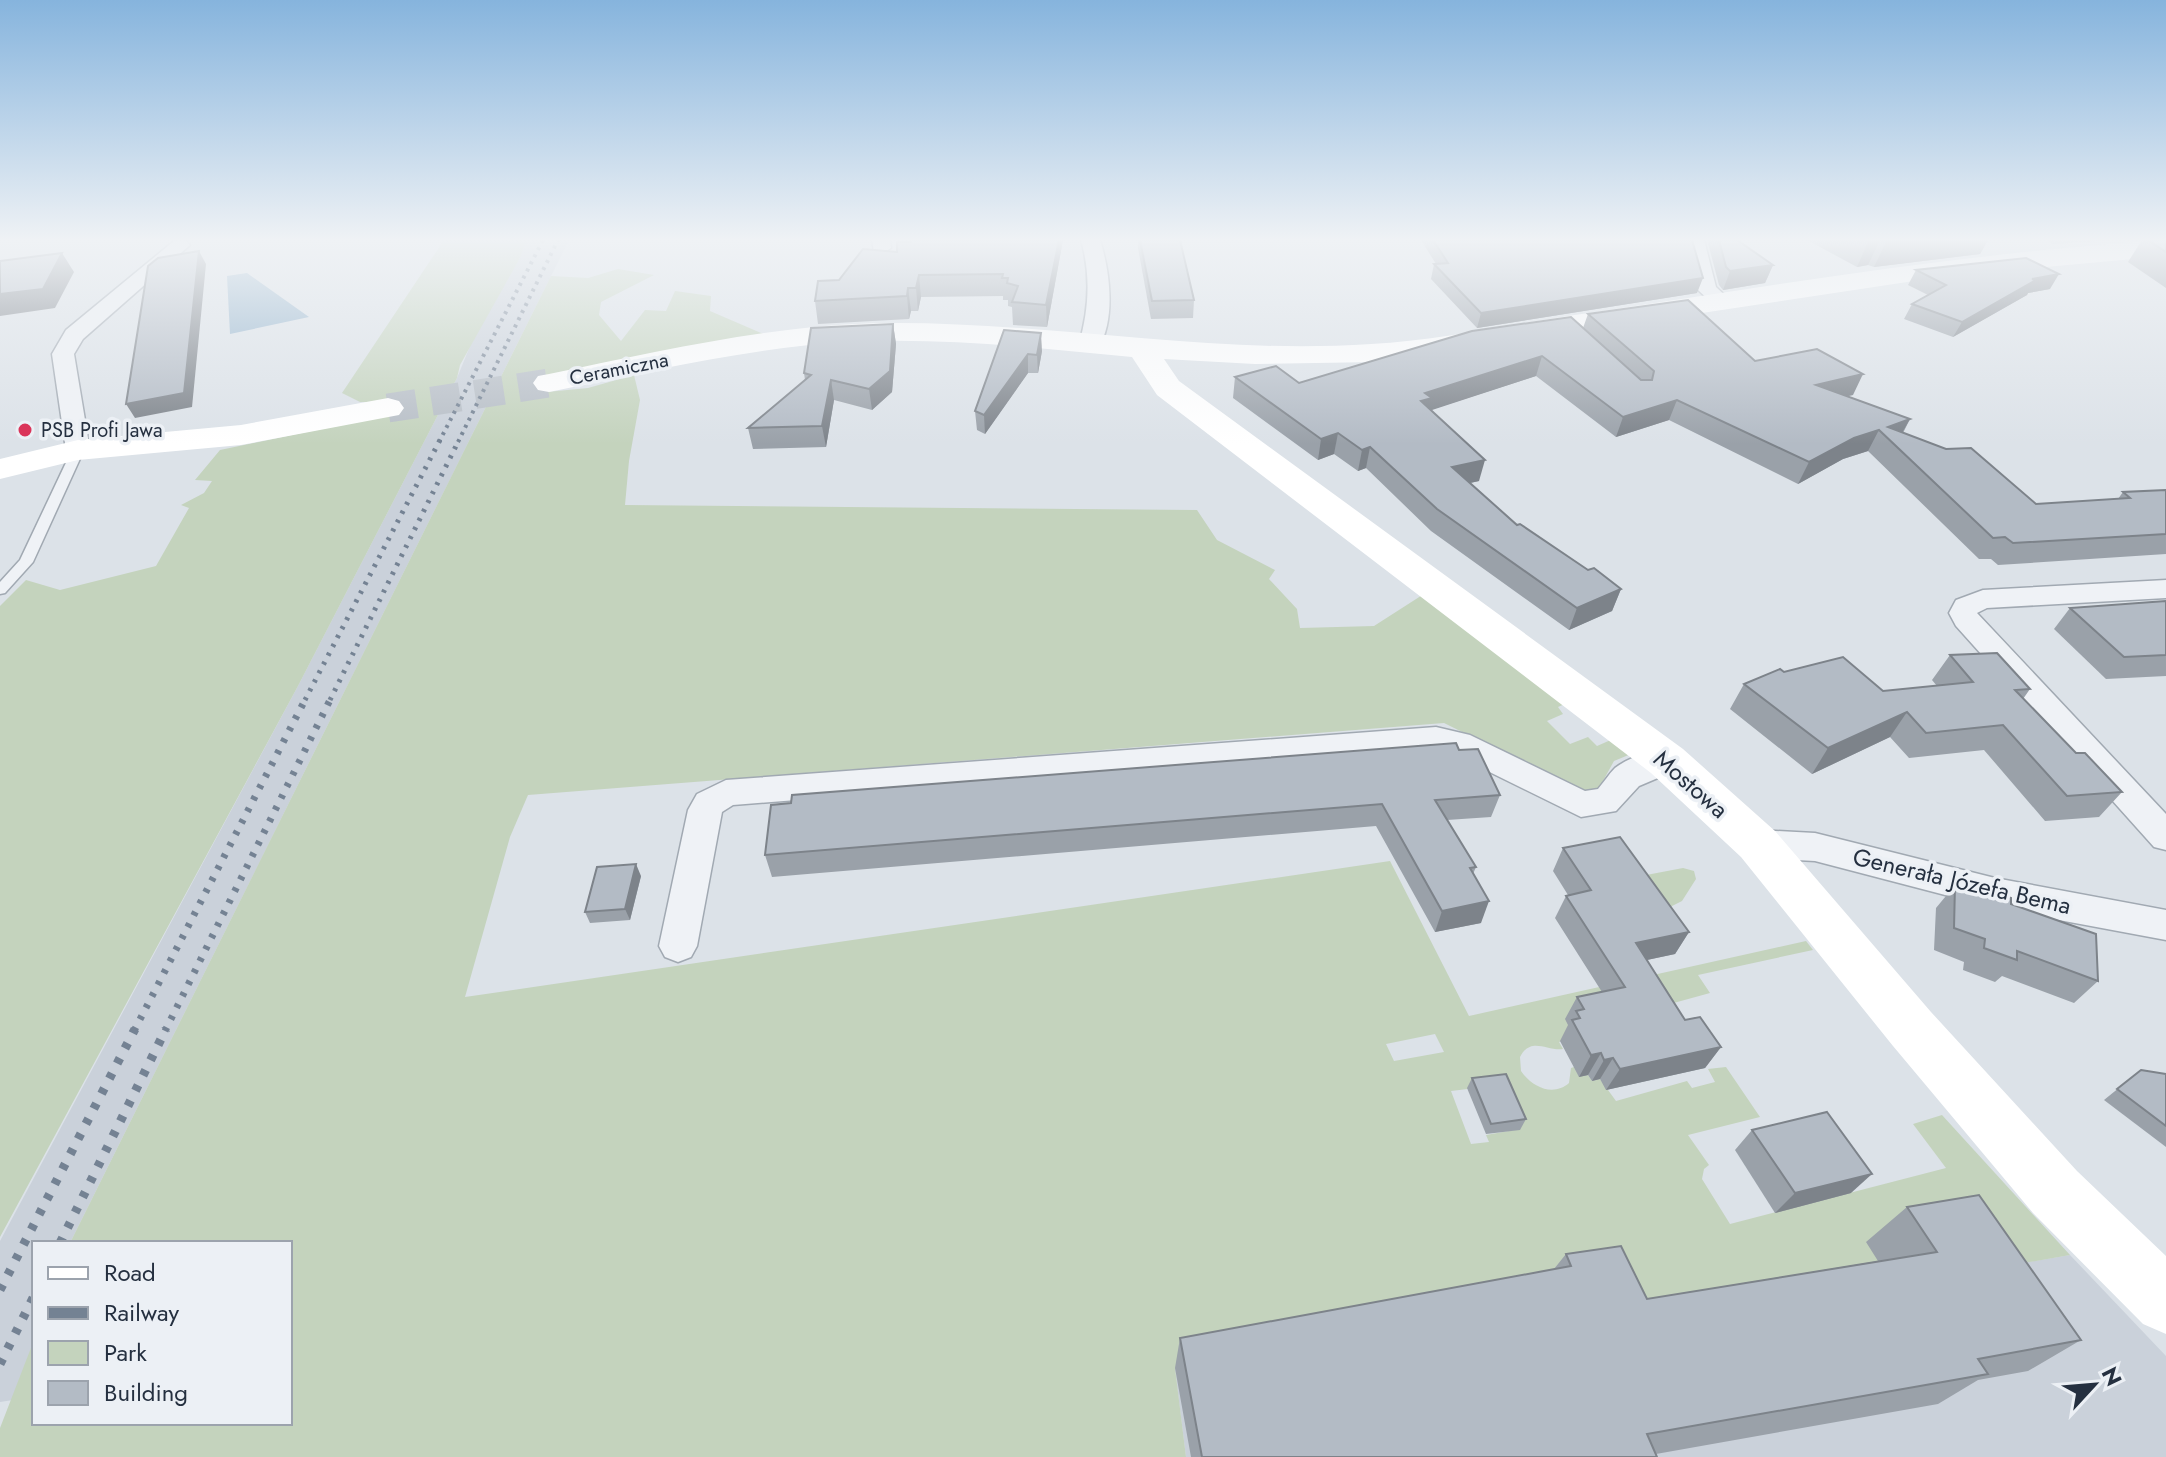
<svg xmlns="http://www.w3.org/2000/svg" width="2166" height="1457" font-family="Jost,sans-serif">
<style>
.built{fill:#cad1da}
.green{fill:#c4d3bd;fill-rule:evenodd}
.water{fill:#93b3cc}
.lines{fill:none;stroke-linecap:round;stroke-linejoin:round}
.secondary-tunnel{stroke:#b7bec6;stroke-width:29;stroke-dasharray:29 15;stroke-linecap:butt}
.lane-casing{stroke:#a1a9b2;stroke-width:3}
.street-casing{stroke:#a1a9b2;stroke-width:3}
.lane{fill:#eff2f6;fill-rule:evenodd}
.street{fill:#eff2f6;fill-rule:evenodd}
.secondary{fill:#fff;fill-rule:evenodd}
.rail-far3{stroke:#748293;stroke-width:4;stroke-dasharray:3 5;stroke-linecap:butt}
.rail-far2{stroke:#748293;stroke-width:5;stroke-dasharray:3 7;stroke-linecap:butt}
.rail-far1{stroke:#748293;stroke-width:7;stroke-dasharray:4 9;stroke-linecap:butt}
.rail{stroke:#748293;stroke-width:9;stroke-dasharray:6 11;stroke-linecap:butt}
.wall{fill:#9aa1a9}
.shaded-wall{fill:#7d838a}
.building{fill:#b3bbc5;stroke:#7d838a;stroke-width:2}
.poi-dot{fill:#da3459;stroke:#ecf0f5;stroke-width:3}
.labels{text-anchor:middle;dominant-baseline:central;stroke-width:7;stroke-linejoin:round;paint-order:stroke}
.far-street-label{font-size:20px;fill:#253040;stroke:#ecf0f5}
.far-poi-label{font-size:20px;fill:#253040;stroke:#ecf0f5;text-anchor:start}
.street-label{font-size:24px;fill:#253040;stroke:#ecf0f5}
</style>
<rect width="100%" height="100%" fill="#dce2e8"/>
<g class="built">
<polygon points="526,240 569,240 70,1243 34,1243 34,1340 13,1400 0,1402 0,1241 298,686 457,378 475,334 521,256"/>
<polygon points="2070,1255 2166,1356 2166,1457 1186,1457 1172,1346 1963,1273"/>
</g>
<g class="green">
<polygon points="444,240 526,240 521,256 460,365 457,378 298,686 0,1237 0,606 26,580 60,590 156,566 189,508 181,505 204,493 212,481 195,480 220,450 345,424 390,402 360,402 342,393"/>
<path d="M618,269L654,275L601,302L599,315L621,341L645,310L666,311L675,291L711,296L710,311L766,335L547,392L588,388L634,375L640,400L629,461L625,505L1197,510L1217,540L1275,570L1269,579L1297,609L1300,628L1374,626L1427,592L1567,703L1558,707L1563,714L1547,721L1570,744L1588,737L1597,746L1613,739L1631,754L1614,761L1598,790L1582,791L1444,723L528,795L510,837L465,997L1390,861L1469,1016L1806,941L1813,950L1698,975L1710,993L1572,1031L1568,1039L1559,1042L1563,1049C1546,1051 1531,1036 1520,1057L1521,1071C1532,1087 1553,1097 1569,1083L1571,1068L1574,1067L1579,1076L1588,1075L1592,1081L1600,1079L1616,1101L1687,1081L1692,1088L1715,1082L1708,1069L1726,1067L1760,1117L1688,1135L1709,1165L1704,1169L1702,1179L1730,1224L1946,1168L1913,1124L1942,1115L2070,1255L1893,1286L1175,1368L1186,1457H0V1428L34,1340V1423H290V1243H70L551,276L588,278ZM1435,1034L1444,1052L1394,1061L1386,1044ZM1501,1085L1520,1129L1486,1135L1489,1142L1471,1144L1451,1091Z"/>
<polygon points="1683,868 1694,871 1696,879 1682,901 1668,908 1641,876"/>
</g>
<polygon class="water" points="247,273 309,317 230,334 227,276"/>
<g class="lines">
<polyline class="secondary-tunnel" points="388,408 549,383"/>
<g class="lane-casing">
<polygon id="lane" points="78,446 84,450 33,562 5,593 0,594 0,582 20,560 72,450"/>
</g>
<g class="street-casing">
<g id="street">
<polygon points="872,240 890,240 891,248 881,254 874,252"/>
<path d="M1081,240H1100C1110,272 1116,319 1098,349L1090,350L1079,344C1089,309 1091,275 1081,240Z"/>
<polygon points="1685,240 1704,240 1716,287 1731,301 1728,305 1714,305 1697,289"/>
<polygon points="174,241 185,240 190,245 83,339 74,354 90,450 87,455 69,455 66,450 52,354 66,330"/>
<polygon points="2166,580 2166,598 1987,608 1977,613 2166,814 2166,850 2154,847 1956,626 1949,613 1956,600 1983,590"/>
<path d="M1436,727L1470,735L1585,791L1598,789C1604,782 1609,774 1615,768C1630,756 1661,747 1679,753L1683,761L1679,769L1639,786L1616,811L1581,817L1451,753L1436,749L733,805L722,812L697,946L691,957L678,962L665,957L659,946L688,810L697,794L726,780Z"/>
<polygon points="1758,830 1815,833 1995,878 2166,910 2166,940 1995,908 1815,861 1758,858 1746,854 1740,844 1746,834"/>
</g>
</g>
<use href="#lane" class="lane"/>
<use href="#street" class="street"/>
<g class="secondary">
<path d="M2166,240V256L1947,276L1376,362L1255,364L1164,359L1179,381L1683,749L1775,831L1931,1012L2077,1171L2166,1256V1334L2143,1324L2033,1213L1893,1046L1741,857L1651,773L1157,395L1132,357C1038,348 942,337 848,342C747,348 648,372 549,392L538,390L533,383L538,376L549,374C661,351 774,324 889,323C1050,322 1209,355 1371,344C1443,340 1517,323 1589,313C1781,284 1972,252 2166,240Z"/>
<polygon points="388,398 399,401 404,408 399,415 241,445 78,460 0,479 0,459 78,440 241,425"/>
</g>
<g class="rail-far3">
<polyline points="439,442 543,240"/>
<polyline points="458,442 558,240"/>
</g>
<g class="rail-far2">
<polyline points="305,700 440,440"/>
<polyline points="330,700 459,440"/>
</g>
<g class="rail-far1">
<polyline points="134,1031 306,698"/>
<polyline points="165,1031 331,698"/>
</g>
<g class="rail">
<polyline points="60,1243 166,1029"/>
<polyline points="0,1290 135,1029"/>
<polyline points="0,1364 34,1296"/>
</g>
</g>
<g class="wall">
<polygon points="909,240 1063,240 1047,327 1013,325 1012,307 1008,306 1008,300 1003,300 1003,296 921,297 918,311 911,311 909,319 818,324 815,301 839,280 897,252 909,242"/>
<polygon points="1138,240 1180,240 1194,300 1193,318 1151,319 1138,248"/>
<polygon points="1421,240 1692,240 1697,293 1477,328 1431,279 1434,264 1436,264"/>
<polygon points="1709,240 1737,240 1773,265 1765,283 1723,290 1719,285 1708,243"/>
<polygon points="1807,240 1988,240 1980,254 1874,267 1868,265 1857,267"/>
<polygon points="2047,240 2116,240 2053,244"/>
<polygon points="2142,240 2166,240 2166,288 2128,262"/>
<polygon points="1916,270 2050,289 2028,293 2027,295 1953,337 1904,319 1912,304 1928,295 1908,285"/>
<polygon points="1588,314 1755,361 1853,395 1847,396 1910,419 1903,433 2036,504 2118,499 2123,492 2166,490 2166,554 1998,565 1991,559 1979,559 1868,451 1843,459 1798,484 1669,420 1616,437 1536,376 1430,410 1479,481 1470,483 1517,525 1588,570 1621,589 1612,611 1569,630 1431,531 1366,468 1358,471 1334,454 1318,460 1233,398 1235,377 1299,383 1583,328"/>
<polygon points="893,324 896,344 892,392 872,410 834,400 826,447 753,449 748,428 805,380 804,373"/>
<polygon points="1004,330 1042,351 1038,373 1028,373 985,434 977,430 975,411"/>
<polygon points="2166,601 2166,676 2106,679 2054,629 2070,608"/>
<polygon points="1950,655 2030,689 2023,699 2076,753 2122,792 2099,817 2045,821 1984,750 1909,758 1890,737 1812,774 1730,709 1744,684 1784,672 1883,691 1937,686 1932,680"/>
<polygon points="1459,750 1500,795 1491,817 1447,820 1476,867 1473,874 1481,923 1435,932 1376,826 772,877 765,855"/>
<polygon points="1563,848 1689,932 1675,954 1647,960 1685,1020 1721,1047 1705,1068 1606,1090 1600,1079 1592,1081 1588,1075 1579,1077 1560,1041 1568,1025 1565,1019 1577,997 1602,992 1555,918 1566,896 1568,895 1553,871"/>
<polygon points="641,876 630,920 590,923 585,912"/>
<polygon points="1973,884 2011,904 2098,981 2074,1003 2002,976 1995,982 1963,970 1964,962 1934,950 1936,908 1955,885 1969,890"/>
<polygon points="2141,1070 2166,1074 2166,1147 2104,1100"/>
<polygon points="1472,1078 1526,1119 1520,1130 1486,1134 1467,1088"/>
<polygon points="1752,1130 1851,1193 1775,1213 1735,1150"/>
<polygon points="1907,1207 2081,1340 2028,1371 1978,1380 1938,1404 1656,1454 1657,1457 1191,1457 1175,1368 1180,1338 1554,1269 1566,1254 1647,1299 1878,1261 1866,1242"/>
</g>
<g class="shaded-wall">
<polygon points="1059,240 1063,240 1047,327 1046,305"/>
<polygon points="1869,240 1880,240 1868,265 1857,267"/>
<polygon points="1887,240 1988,240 1980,254 1874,267"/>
<polygon points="199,251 206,264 192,407 135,418 126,404"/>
<polygon points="62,253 74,272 55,308 0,316 0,294"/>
<polygon points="1773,265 1765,283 1723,290 1730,271"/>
<polygon points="2059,274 2050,289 2028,293 2027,295 1953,337 1962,322 2032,279"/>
<polygon points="919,275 921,297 918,311 916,288"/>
<polygon points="1703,278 1697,293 1477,328 1481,313"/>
<polygon points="908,288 911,311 909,319 907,296"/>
<polygon points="893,324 896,344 892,392 872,410 869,389"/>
<polygon points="1041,333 1042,351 1038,373 1037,355"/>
<polygon points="1028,354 1028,373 985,434 984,415"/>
<polygon points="1542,356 1536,376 1429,411 1421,401 1425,393"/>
<polygon points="1863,374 1853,395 1806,405 1816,385"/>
<polygon points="831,380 834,400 826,447 822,426"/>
<polygon points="1677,400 1669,420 1616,437 1623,417"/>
<polygon points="1910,419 1898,440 1888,427"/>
<polygon points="1879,430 1868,451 1843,459 1798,484 1809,462 1854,438"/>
<polygon points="1338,433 1334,454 1318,460 1321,439"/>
<polygon points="1370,447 1366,468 1358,471 1362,450"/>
<polygon points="1485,460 1479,481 1447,488 1452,467"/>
<polygon points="1621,589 1612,611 1569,630 1577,608"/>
<polygon points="1907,712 1890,737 1812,774 1828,748"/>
<polygon points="636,864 641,876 630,920 625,909"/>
<polygon points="1489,901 1481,923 1435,932 1442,911"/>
<polygon points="1689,932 1675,954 1623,965 1636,943"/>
<polygon points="1721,1047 1705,1068 1606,1090 1620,1069"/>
<polygon points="1601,1053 1588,1075 1579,1077 1591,1055"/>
<polygon points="1613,1058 1600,1079 1592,1081 1604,1060"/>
<polygon points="1872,1174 1851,1193 1775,1213 1795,1193"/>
</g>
<g class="building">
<polygon points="910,240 1059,240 1046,305 1012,302 1018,286 1007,283 1008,278 1002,278 1003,274 919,275 916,288 908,288 907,296 815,301 818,281 839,280 863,249 897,252 897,242 911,242"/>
<polygon points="1140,240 1180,240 1194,300 1152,301"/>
<polygon points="1433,240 1692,240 1703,278 1481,313 1434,264 1448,263"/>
<polygon points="1719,240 1737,240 1773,265 1730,271 1726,267"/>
<polygon points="2148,240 2166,240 2166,252"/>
<polygon points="199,251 184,393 126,404 148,266 158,258"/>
<polygon points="62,253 43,289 0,294 0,261"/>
<polygon points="2026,258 2059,274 2032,279 2036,280 1962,322 1912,304 1946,285 1916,270"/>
<polygon points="1688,300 1755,361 1817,349 1863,374 1816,385 1910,419 1888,427 1946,449 1971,448 2036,504 2130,498 2123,492 2166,490 2166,534 2013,543 2005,537 1993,538 1879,430 1854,438 1809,462 1677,400 1623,417 1542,356 1425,393 1432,398 1421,401 1485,460 1452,467 1517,525 1520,524 1588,570 1594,568 1621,589 1577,608 1437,509 1370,447 1362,450 1338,433 1321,439 1235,377 1276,366 1299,383 1472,331 1571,317 1641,380 1652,380 1654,371 1588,314"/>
<polygon points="893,324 890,371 869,389 831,380 822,426 748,428 811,375 804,373 811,328"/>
<polygon points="1004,330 1041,333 1037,355 1028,354 984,415 975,411"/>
<polygon points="2166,601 2166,655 2124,657 2070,608"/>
<polygon points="1997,653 2030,689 2015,690 2076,753 2085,753 2122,792 2067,796 2003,725 1926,733 1907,712 1828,748 1744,684 1780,669 1784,672 1843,657 1883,691 1973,682 1950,655"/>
<polygon points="1456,743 1459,750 1478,749 1500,795 1435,800 1476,867 1470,868 1489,901 1442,911 1382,804 765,855 771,805 791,803 792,795"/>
<polygon points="1620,837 1689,932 1636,943 1685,1020 1700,1017 1721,1047 1620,1069 1613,1058 1604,1060 1601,1053 1591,1055 1572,1020 1580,1018 1576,1011 1584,1009 1577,997 1625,987 1566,896 1591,890 1563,848"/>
<polygon points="636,864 625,909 585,912 597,867"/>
<polygon points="1973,884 2011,898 2011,904 2096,934 2098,981 2017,951 2017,960 1984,948 1985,939 1954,928 1955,885 1973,891"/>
<polygon points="2141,1070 2166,1074 2166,1126 2117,1089"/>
<polygon points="1506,1074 1526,1119 1491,1124 1472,1078"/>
<polygon points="1827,1112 1872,1174 1795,1193 1752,1130"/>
<polygon points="1979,1195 2081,1340 1978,1359 1988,1374 1647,1434 1657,1457 1202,1457 1180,1338 1571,1266 1566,1254 1621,1246 1647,1299 1937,1252 1907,1207"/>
</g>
<linearGradient id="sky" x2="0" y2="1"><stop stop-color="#86b4dd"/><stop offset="0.54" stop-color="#eff2f5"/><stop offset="1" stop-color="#eff2f5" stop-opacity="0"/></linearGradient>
<rect width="2166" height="444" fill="url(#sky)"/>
<circle class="poi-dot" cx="25" cy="430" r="8"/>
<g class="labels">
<g class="far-street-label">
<text transform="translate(619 369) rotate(-11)">Ceramiczna</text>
</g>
<g class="far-poi-label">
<text x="41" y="430">PSB Profi Jawa</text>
</g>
<g class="street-label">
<text transform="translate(1691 784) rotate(41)">Mostowa</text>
<text transform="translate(1962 881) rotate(13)">Generała Józefa Bema</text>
</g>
</g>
<rect x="32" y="1241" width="260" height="184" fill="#ecf0f5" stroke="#9ca3ad" stroke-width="2"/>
<rect x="48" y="1267" width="40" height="12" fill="#ffffff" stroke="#9ca3ad" stroke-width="2"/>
<text x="104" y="1281" font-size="24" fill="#253040">Road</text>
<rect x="48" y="1307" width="40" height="12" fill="#748293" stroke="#9ca3ad" stroke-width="2"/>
<text x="104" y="1321" font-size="24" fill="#253040">Railway</text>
<rect x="48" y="1341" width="40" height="24" fill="#c4d3bd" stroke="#9ca3ad" stroke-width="2"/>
<text x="104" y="1361" font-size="24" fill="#253040">Park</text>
<rect x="48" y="1381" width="40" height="24" fill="#b3bbc5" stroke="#9ca3ad" stroke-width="2"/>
<text x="104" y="1401" font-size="24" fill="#253040">Building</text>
<g transform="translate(2094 1385) rotate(64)" stroke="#ecf0f5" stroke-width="6" paint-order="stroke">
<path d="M0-6L14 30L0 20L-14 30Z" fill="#253040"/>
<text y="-12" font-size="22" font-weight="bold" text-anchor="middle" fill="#253040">N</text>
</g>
</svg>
